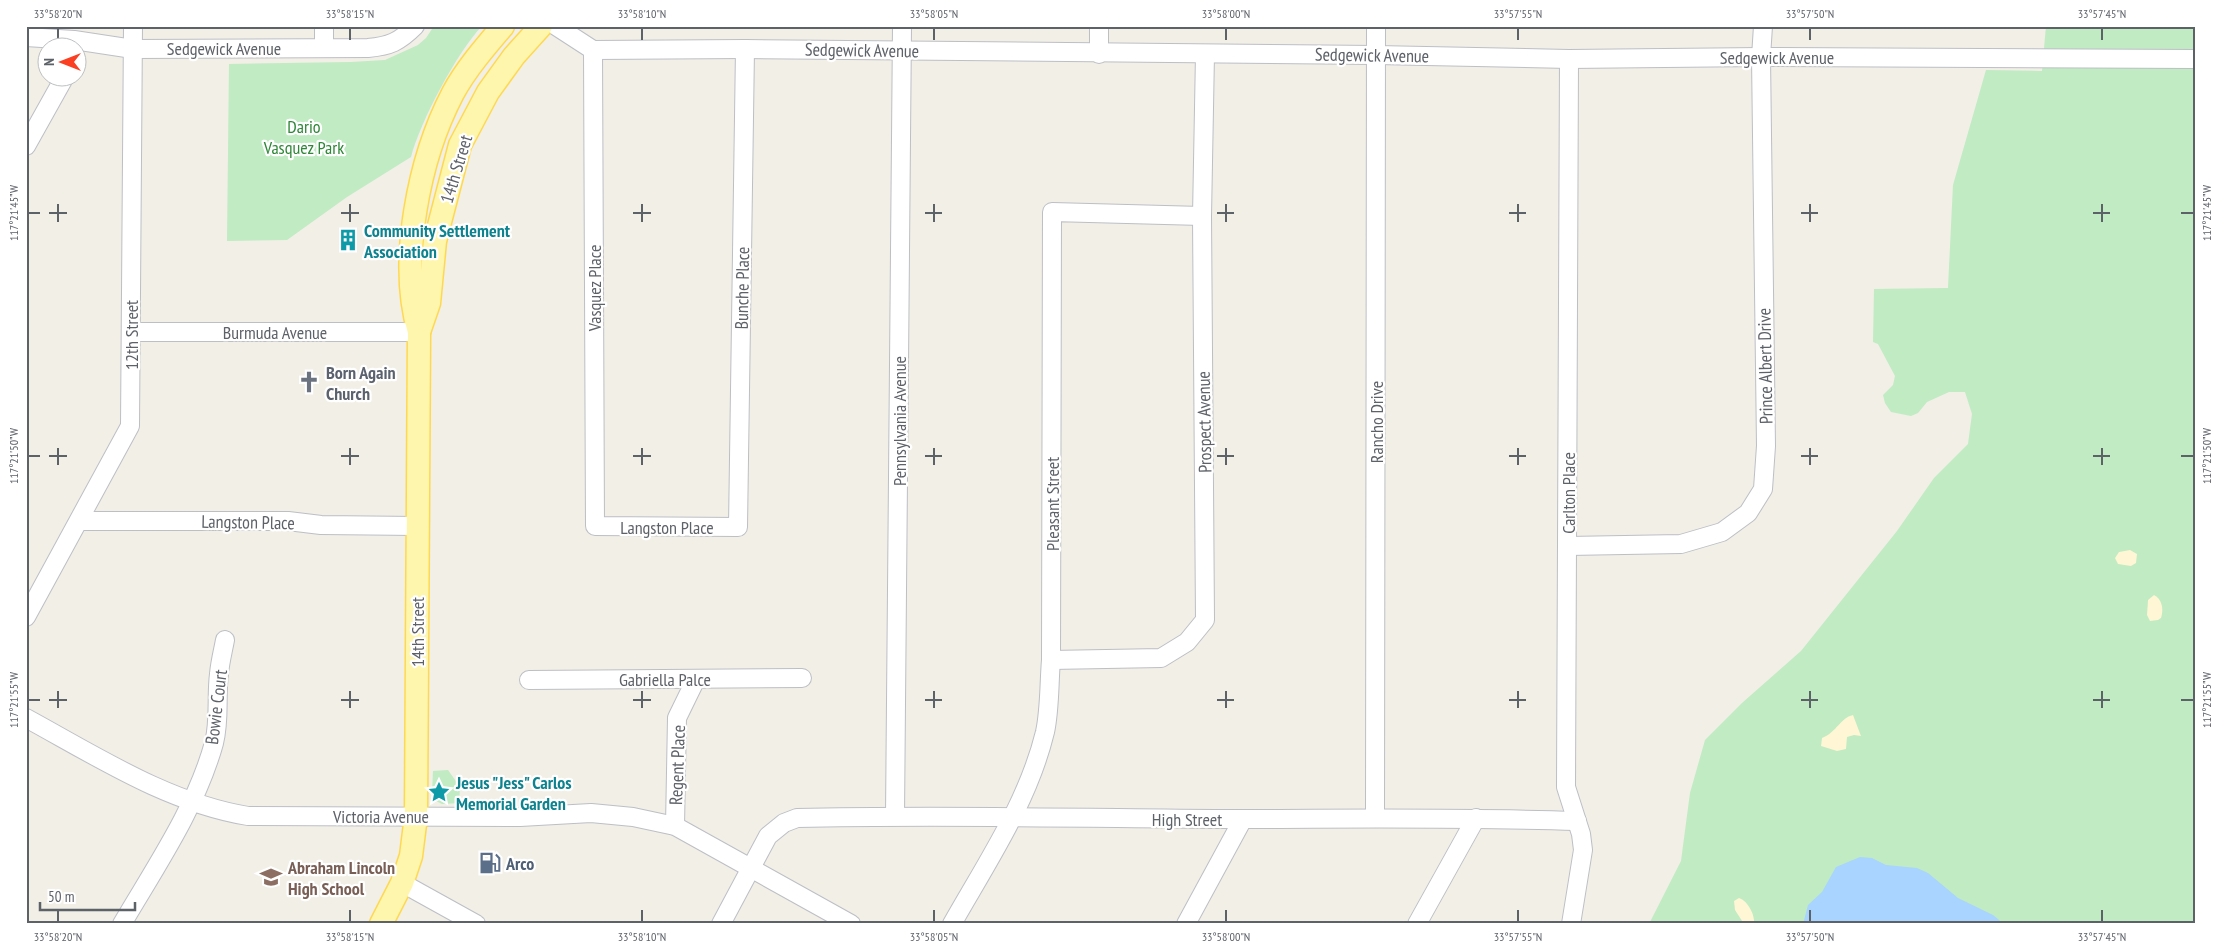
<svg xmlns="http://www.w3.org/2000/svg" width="2221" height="950" font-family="'PT Sans Narrow',sans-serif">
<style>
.green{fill:#c0ebc3}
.sand{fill:#fef6d4}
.water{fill:#a8d4ff}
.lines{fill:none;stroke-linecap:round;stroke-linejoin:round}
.minor-casing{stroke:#bdbfc6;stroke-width:20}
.major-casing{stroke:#ffd851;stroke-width:25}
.minor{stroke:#fff;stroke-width:18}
.major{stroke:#fff6ad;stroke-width:22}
.ticks{fill:none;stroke:#5d6168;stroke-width:2}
.labels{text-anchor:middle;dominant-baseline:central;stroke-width:4.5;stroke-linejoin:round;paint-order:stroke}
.street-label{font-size:18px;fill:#5d6168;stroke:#fff}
.park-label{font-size:18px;fill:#2d8736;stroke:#fff}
.culture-label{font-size:18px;font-weight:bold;fill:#0d838f;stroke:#fff;text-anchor:start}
.worship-label{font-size:18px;font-weight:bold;fill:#5b616d;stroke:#fff;text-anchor:start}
.service-label{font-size:18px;font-weight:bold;fill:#4e5e75;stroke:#fff;text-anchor:start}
.education-label{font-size:18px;font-weight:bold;fill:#785e54;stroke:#fff;text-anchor:start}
.neatline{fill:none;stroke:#5d6168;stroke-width:2}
.ticks-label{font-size:12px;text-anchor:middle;fill:#5d6168}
</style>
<rect width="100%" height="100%" fill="#f1efe6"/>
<g class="green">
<path d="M434,26H482C457,52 420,122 411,157L347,197L287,240L227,241L229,64L351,62L385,60L418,45L426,38Z"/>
<polygon points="2046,26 2195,26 2195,924 1649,924 1681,861 1690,793 1705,740 1742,703 1801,651 1897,531 1934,478 1968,444 1972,414 1965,392 1949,392 1927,402 1918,413 1911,416 1891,412 1885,403 1883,395 1893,385 1895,376 1878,344 1873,342 1874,289 1948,288 1953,185 1986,70 2042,71"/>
<polygon points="448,770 460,787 459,803 442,804 434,800 432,794 433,771"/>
</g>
<g class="sand">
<polygon points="2130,550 2137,554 2136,563 2131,566 2118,564 2115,558 2119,552"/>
<path d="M2154,595C2162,599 2164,609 2161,618L2158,620L2150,621L2147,615L2148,600Z"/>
<path d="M1853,715L1861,736L1854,735L1847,737L1846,749L1837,751L1821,746L1822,738C1837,732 1840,718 1853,715Z"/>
<path d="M1739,898C1748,901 1755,915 1754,924H1744L1735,910L1734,901Z"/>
</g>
<polygon class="water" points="1860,857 1872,858 1886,865 1917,868 1928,873 1958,898 1993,915 2004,924 1803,924 1808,905 1822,892 1836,867"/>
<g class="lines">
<g class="minor-casing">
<g id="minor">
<polyline points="556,26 593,50 745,49 1376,55 1569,59 1761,57 2195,59"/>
<path d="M26,37L74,40L133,49L368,48C390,46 399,42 415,26"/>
<polyline points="324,48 324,26"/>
<polyline points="593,50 595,526 738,527 745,49"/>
<polyline points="1099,54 1099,26"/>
<polyline points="1569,59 1566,787 1581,834 1583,850 1571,924"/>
<polyline points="26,146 64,78"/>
<polyline points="131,332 419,332"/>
<polyline points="79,521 288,521 321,525 417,526"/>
<polyline points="1568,546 1681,544 1722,532 1748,513 1763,489 1766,446 1761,57 1763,26"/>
<polyline points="26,617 130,426 133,26"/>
<polyline points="1051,660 1161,658 1187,642 1205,620 1202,216 1205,54"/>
<polyline points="529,680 802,678"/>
<path d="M26,718C96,756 168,803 248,816L520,817L591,813L633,817L675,826L851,924"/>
<polyline points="895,816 902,26"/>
<polyline points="1375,817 1376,26"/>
<polyline points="675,826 677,718 696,679"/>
<polyline points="402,883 476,924"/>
<path d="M122,924C156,866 196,808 214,743C220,720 216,697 219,674C220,662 223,651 225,640"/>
<path d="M721,924L768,836L784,823L797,818C939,815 1082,818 1224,819C1342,819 1459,817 1577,821"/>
<path d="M952,924C987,862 1028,802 1045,732C1050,709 1049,683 1051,660L1052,212L1202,216"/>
<polyline points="1186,924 1243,819"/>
<polyline points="1417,924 1476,818"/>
</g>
</g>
<g class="major-casing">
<g id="major">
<polyline points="419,332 429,303 435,241 460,145 488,92 514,56 541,26"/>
<path d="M381,924L402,883L411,856L416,816L419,332C398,261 419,158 453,93C466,69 485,47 503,26"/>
</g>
</g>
<use href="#minor" class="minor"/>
<use href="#major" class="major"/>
</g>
<path class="ticks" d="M58,28V40M350,28V40M642,28V40M934,28V40M1226,28V40M1518,28V40M1810,28V40M2102,28V40M58,204V222M350,204V222M642,204V222M934,204V222M1226,204V222M1518,204V222M1810,204V222M2102,204V222M28,213H40M49,213H67M341,213H359M633,213H651M925,213H942M1217,213H1234M1509,213H1526M1801,213H1818M2093,213H2110M2181,213H2194M58,448V465M350,448V465M642,448V465M934,448V465M1226,448V465M1518,448V465M1810,448V465M2102,448V465M28,456H40M49,456H67M341,456H359M633,456H651M925,456H942M1217,456H1234M1509,456H1526M1801,456H1818M2093,456H2110M2181,456H2194M58,691V708M350,691V708M642,691V708M934,691V708M1226,691V708M1518,691V708M1810,691V708M2102,691V708M28,700H40M49,700H67M341,700H359M633,700H651M925,700H942M1217,700H1234M1509,700H1526M1801,700H1818M2093,700H2110M2181,700H2194M58,910V922M350,910V922M642,910V922M934,910V922M1226,910V922M1518,910V922M1810,910V922M2102,910V922"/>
<defs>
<g id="building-bare" transform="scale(1.725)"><path d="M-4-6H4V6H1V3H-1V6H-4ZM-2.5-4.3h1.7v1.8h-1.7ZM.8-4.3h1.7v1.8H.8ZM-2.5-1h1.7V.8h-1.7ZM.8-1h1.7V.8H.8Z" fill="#0f9aa8" stroke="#fff" stroke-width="2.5" paint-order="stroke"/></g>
<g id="church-bare" transform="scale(1.725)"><path d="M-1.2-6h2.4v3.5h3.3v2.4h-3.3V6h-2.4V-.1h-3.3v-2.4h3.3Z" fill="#6b7280" stroke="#fff" stroke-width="2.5" paint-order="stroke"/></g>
<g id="sight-bare" transform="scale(1.725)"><path d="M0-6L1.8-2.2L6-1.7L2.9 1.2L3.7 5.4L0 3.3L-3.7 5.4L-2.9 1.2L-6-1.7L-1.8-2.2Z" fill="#0f9aa8" stroke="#fff" stroke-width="2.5" paint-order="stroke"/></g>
<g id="fuel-bare" transform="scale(1.725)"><path d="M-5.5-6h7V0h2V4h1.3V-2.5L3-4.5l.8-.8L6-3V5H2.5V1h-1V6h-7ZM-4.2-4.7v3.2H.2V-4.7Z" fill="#5c6f8a" stroke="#fff" stroke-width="2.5" paint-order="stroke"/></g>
<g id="school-bare" transform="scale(1.725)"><path d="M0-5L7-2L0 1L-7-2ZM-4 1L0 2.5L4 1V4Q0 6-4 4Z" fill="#8d6e63" stroke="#fff" stroke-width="2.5" paint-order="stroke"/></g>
</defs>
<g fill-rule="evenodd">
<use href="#building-bare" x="348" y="240"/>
<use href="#church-bare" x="309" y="382"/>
<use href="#sight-bare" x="439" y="792"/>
<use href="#fuel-bare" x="490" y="863"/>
<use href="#school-bare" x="271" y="877"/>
</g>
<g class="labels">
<g class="street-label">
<text x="224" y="48">Sedgewick Avenue</text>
<text transform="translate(862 50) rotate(1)">Sedgewick Avenue</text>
<text transform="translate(1372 55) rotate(1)">Sedgewick Avenue</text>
<text x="1777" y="57">Sedgewick Avenue</text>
<text transform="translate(456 169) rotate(-73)">14th Street</text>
<text transform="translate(594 288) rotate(-90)">Vasquez Place</text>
<text transform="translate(742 288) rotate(-89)">Bunche Place</text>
<text x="275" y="332">Burmuda Avenue</text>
<text transform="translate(131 335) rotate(-90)">12th Street</text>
<text transform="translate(1765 366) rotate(-91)">Prince Albert Drive</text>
<text transform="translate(899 421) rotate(-90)">Pennsylvania Avenue</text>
<text transform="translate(1204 422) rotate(-91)">Prospect Avenue</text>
<text transform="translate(1376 422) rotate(-90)">Rancho Drive</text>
<text transform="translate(1568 493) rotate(-90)">Carlton Place</text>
<text transform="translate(1052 504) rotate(-90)">Pleasant Street</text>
<text transform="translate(248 522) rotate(1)">Langston Place</text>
<text x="667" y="527">Langston Place</text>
<text transform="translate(417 632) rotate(-90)">14th Street</text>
<text x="665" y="679">Gabriella Palce</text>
<text transform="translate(216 707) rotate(-83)">Bowie Court</text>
<text transform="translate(677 765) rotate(-88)">Regent Place</text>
<text x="381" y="816">Victoria Avenue</text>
<text x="1187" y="819">High Street</text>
</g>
<g class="park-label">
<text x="304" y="126">Dario<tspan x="304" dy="21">Vasquez Park</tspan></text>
</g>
<g class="culture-label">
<text x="364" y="230">Community Settlement<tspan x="364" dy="21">Association</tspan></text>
<text x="456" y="782">Jesus "Jess" Carlos<tspan x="456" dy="21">Memorial Garden</tspan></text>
</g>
<g class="worship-label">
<text x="326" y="372">Born Again<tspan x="326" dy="21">Church</tspan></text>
</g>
<g class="service-label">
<text x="506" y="863">Arco</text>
</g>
<g class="education-label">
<text x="288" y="867">Abraham Lincoln<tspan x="288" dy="21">High School</tspan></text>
</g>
</g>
<rect width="2221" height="950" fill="none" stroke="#ffffff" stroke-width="55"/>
<g transform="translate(62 62) rotate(270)"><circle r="24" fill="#ffffff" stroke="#bec0c3"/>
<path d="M0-4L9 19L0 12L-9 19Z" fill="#fa3f23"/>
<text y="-8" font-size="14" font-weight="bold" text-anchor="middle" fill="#5d6168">N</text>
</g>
<path d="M40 902v8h95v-8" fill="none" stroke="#5d6168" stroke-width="2.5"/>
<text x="48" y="902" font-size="15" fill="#5d6168" stroke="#ffffff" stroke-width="4" paint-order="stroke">50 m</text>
<rect x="28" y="28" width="2166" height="894" class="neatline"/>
<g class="ticks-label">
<text x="58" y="18">33°58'20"N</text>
<text x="350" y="18">33°58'15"N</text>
<text x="642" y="18">33°58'10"N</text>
<text x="934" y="18">33°58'05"N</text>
<text x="1226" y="18">33°58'00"N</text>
<text x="1518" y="18">33°57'55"N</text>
<text x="1810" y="18">33°57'50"N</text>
<text x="2102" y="18">33°57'45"N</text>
<text transform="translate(2207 213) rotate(-90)" y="4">117°21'45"W</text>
<text transform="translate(14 213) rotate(-90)" y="4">117°21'45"W</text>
<text transform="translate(2207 456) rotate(-90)" y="4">117°21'50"W</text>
<text transform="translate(14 456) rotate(-90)" y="4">117°21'50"W</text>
<text transform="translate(2207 700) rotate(-90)" y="4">117°21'55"W</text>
<text transform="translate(14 700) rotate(-90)" y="4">117°21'55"W</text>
<text x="58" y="941">33°58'20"N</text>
<text x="350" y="941">33°58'15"N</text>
<text x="642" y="941">33°58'10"N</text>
<text x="934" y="941">33°58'05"N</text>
<text x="1226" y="941">33°58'00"N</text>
<text x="1518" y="941">33°57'55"N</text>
<text x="1810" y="941">33°57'50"N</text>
<text x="2102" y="941">33°57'45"N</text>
</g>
</svg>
